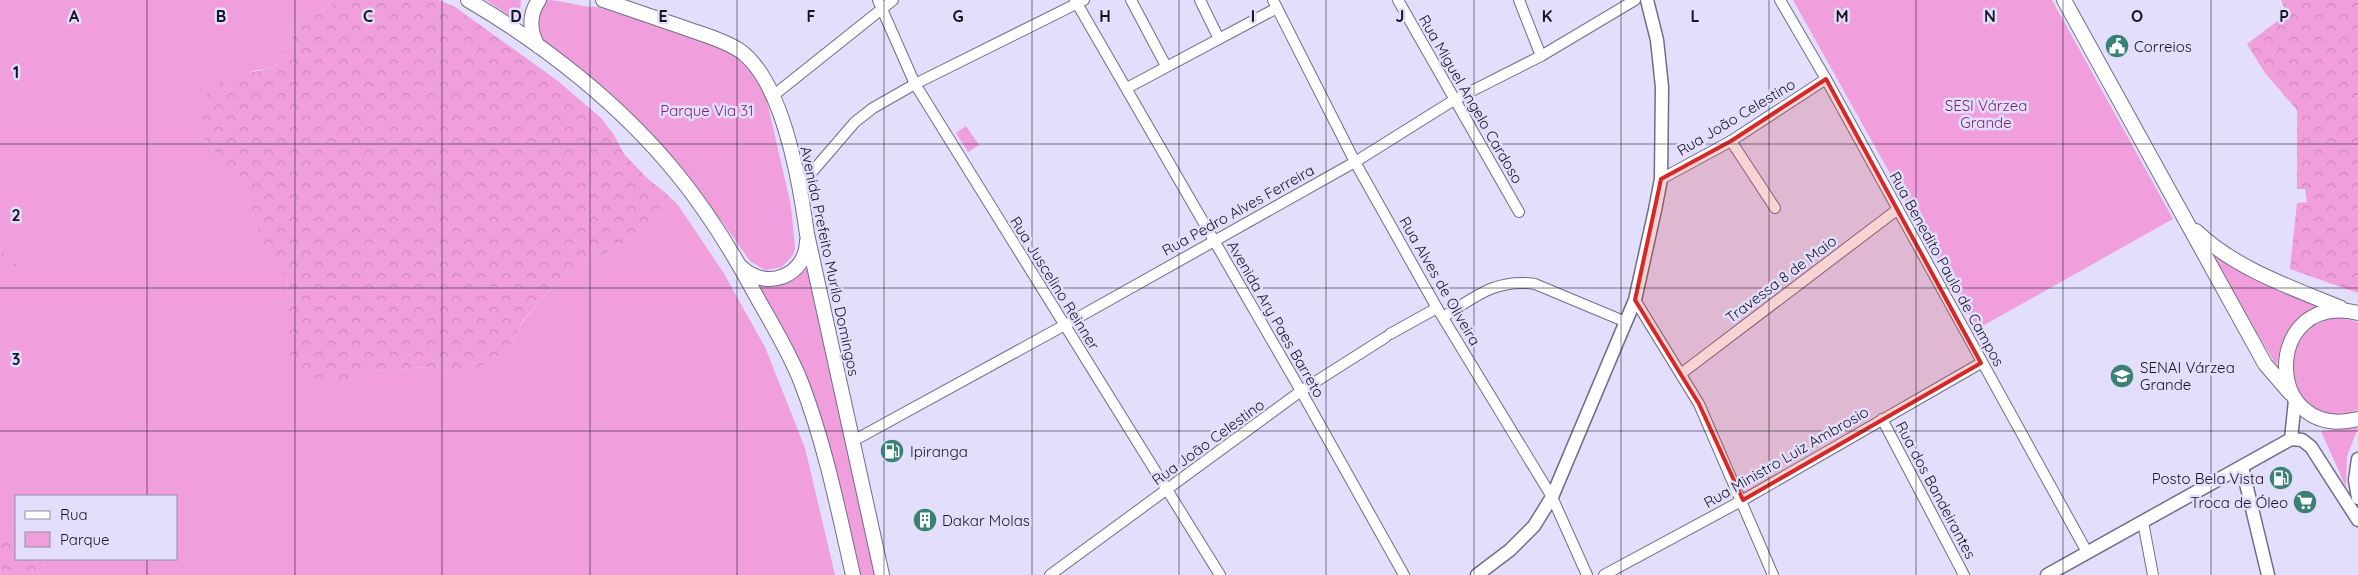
<svg xmlns="http://www.w3.org/2000/svg" width="2358" height="575" font-family="Quicksand,sans-serif">
<style>
.green{fill:#f09edc}
.forest{fill:url(#forest-crowns)}
.lines{fill:none;stroke-linecap:round;stroke-linejoin:round}
.minor-casing{stroke:#716d88;stroke-width:12}
.tertiary-casing{stroke:#716d88;stroke-width:15}
.secondary-casing{stroke:#716d88;stroke-width:16}
.minor{stroke:#fff;stroke-width:10}
.tertiary{stroke:#fff;stroke-width:12}
.secondary{stroke:#fff;stroke-width:14}
.marked{fill:#d62828;fill-opacity:0.2;stroke:#d62828;stroke-width:4;stroke-linejoin:round}
.grid{fill:none;stroke:#171620;stroke-width:1;stroke-opacity:0.55}
.labels{text-anchor:middle;dominant-baseline:central;stroke-width:5;stroke-linejoin:round;paint-order:stroke}
.poi-label{font-size:15px;fill:#171620;stroke:#e2defc;text-anchor:start}
.street-label{font-size:15px;fill:#171620;stroke:#e2defc}
.park-label{font-size:15px;fill:#7f1d6e;stroke:#e2defc}
.grid-label{font-size:16px;text-anchor:middle;font-weight:bold;fill:#171620;stroke:#e2defc;stroke-width:5;stroke-linejoin:round;paint-order:stroke}
</style>
<defs>
<pattern id="forest-crowns" width="20" height="18" patternUnits="userSpaceOnUse" patternTransform="scale(1.25)"><rect width="20" height="18" fill="#f09edc"/><path d="M2 6a3 3 0 1 1 6 0M12 15a3 3 0 1 1 6 0" fill="none" stroke="#cd87bc"/></pattern>
</defs>
<rect width="100%" height="100%" fill="#e2defc"/>
<g class="green">
<polygon points="0,0 335,0 331,5 303,19 275,67 252,71 206,140 230,175 248,194 255,224 269,259 288,280 285,327 339,384 375,371 425,367 453,374 510,349 521,324 556,282 574,269 604,255 652,225 668,195 678,205 723,272 765,347 805,448 835,575 45,575 46,572 42,559 176,559 176,496 16,496 16,527 13,525 0,525 0,273 19,266 0,250"/>
<polygon points="486,0 521,0 519,22"/>
<path d="M545,0C566,0 580,8 599,7L722,47L747,65L756,76L766,97L791,206L795,248L793,255L782,267L765,270L750,261L723,223L679,166L615,99L543,40L537,31L535,15Z"/>
<polygon points="1793,0 2052,0 2173,219 1977,329"/>
<polygon points="966,126 979,145 968,152 956,133"/>
<path d="M2204,248L2218,259L2324,306C2292,317 2281,334 2277,366Z"/>
<path d="M807,268L875,575H859L786,334L758,284C778,289 794,284 807,268Z"/>
<path d="M2338,317L2358,322V410C2292,435 2258,333 2338,317Z"/>
<polygon points="2358,428 2347,456 2346,487 2321,431"/>
</g>
<g class="forest">
<polygon points="335,0 439,0 455,7 558,81 601,118 614,135 624,154 647,178 668,195 652,225 604,255 574,269 556,282 521,323 510,349 473,370 453,374 425,367 375,371 339,384 313,378 290,355 285,327 288,280 269,259 255,224 248,194 230,175 206,140 202,115 207,93 226,78 275,67 303,19 331,5"/>
<polygon points="2281,0 2358,0 2358,293 2290,269 2297,203 2307,202 2305,189 2297,189 2297,110 2265,73 2247,44 2287,14"/>
<polygon points="0,250 20,266 0,273"/>
<polygon points="0,525 13,525 16,527 16,559 42,559 46,572 45,575 0,575"/>
</g>
<g class="lines">
<g class="minor-casing">
<g id="minor">
<polyline points="878,0 915,84 1220,575"/>
<polyline points="1075,0 1301,391 1404,575"/>
<polyline points="1131,0 1166,66"/>
<polyline points="1200,0 1219,39"/>
<polyline points="1273,0 1355,162 1437,308 1552,497 1587,575"/>
<polyline points="1398,0 1519,212"/>
<polyline points="1519,0 1541,56"/>
<polyline points="1780,0 1826,79 2087,552"/>
<polyline points="1127,88 1277,8"/>
<polyline points="774,95 893,0"/>
<polyline points="1731,141 1775,208"/>
<polyline points="1661,179 1731,141 1826,79"/>
<polyline points="800,186 855,122 873,108 915,84 1084,0"/>
<polyline points="1635,300 1699,404 1773,575"/>
<path d="M1443,317C1474,298 1495,278 1535,284L1626,322"/>
<polyline points="1390,334 1437,308"/>
<polyline points="1682,373 1898,209"/>
<polyline points="1882,419 1964,575"/>
<polyline points="853,441 1063,326 1355,162 1454,100 1541,56 1635,0"/>
<polyline points="2143,522 2153,575"/>
<polyline points="1050,575 1301,391 1386,337"/>
<polyline points="1604,575 1743,500 1981,363"/>
</g>
</g>
<g class="tertiary-casing">
<g id="tertiary">
<polyline points="2291,439 2302,440 2311,447 2358,520"/>
<polyline points="2291,439 2295,400"/>
<polyline points="2358,459 2355,480 2358,498"/>
<polyline points="2242,467 2268,575"/>
<polyline points="1477,575 1510,550 1534,526 1552,497 1635,300 1655,210 1661,179 1662,87 1657,40 1647,0"/>
<polyline points="2047,575 2291,439"/>
</g>
</g>
<g class="secondary-casing">
<g id="secondary">
<path d="M468,0C545,45 621,105 677,174C709,213 735,256 759,301C774,327 790,354 801,382C825,444 838,509 853,575"/>
<path d="M603,0C630,9 656,18 682,27C701,34 722,39 739,50C783,80 800,183 807,234L882,575"/>
<polyline points="2064,0 2265,364 2290,393"/>
<path d="M538,46C529,31 529,14 539,0"/>
<path d="M2196,231C2236,269 2290,287 2341,308"/>
<path d="M742,268C767,291 806,276 807,241"/>
<path d="M2358,313C2262,290 2262,443 2358,419"/>
</g>
</g>
<use href="#minor" class="minor"/>
<use href="#tertiary" class="tertiary"/>
<use href="#secondary" class="secondary"/>
</g>
<path class="marked" d="M1826,79L1981,363L1743,500L1699,404L1635,300L1661,179L1731,141Z"/>
<path class="grid" d="M147,0V496M295,0V575M442,0V575M590,0V575M737,0V575M884,0V575M1032,0V575M1179,0V575M1326,0V575M1474,0V575M1621,0V575M1769,0V575M1916,0V575M2063,0V575M2211,0V575M0,144H2358M0,288H2358M0,431H2358M147,559V575"/>
<defs>
<g id="civic-disc" transform="scale(1.25)"><circle r="9.5" fill="#3b8075" stroke="#e2defc"/><path d="M-.6-6.5H3V-4.5H.6V-3L4-1V1h2V6H-6V1h2V-1L-.6-3ZM-1.2 2.5V6h2.4V2.5Z" fill="#fff"/></g>
<g id="university-disc" transform="scale(1.25)"><circle r="9.5" fill="#3b8075" stroke="#e2defc"/><path d="M0-5L7-2L0 1L-7-2ZM-4 1L0 2.5L4 1V4Q0 6-4 4Z" fill="#fff"/></g>
<g id="fuel-disc" transform="scale(1.25)"><circle r="9.5" fill="#3b8075" stroke="#e2defc"/><path d="M-5.5-6h7V0h2V4h1.3V-2.5L3-4.5l.8-.8L6-3V5H2.5V1h-1V6h-7ZM-4.2-4.7v3.2H.2V-4.7Z" fill="#fff"/></g>
<g id="supermarket-disc" transform="scale(1.25)"><circle r="9.5" fill="#3b8075" stroke="#e2defc"/><path d="M-6-5.5h2.5l.6 2H6L4.5 2H-2.5L-4.4-4H-6ZM-1.5 3.2a1.3 1.3 0 1 0 .1 0ZM3 3.2a1.3 1.3 0 1 0 .1 0Z" fill="#fff"/></g>
<g id="building-disc" transform="scale(1.25)"><circle r="9.5" fill="#3b8075" stroke="#e2defc"/><path d="M-4-6H4V6H1V3H-1V6H-4ZM-2.5-4.3h1.7v1.8h-1.7ZM.8-4.3h1.7v1.8H.8ZM-2.5-1h1.7V.8h-1.7ZM.8-1h1.7V.8H.8Z" fill="#fff"/></g>
</defs>
<g fill-rule="evenodd">
<use href="#civic-disc" x="2117" y="46"/>
<use href="#university-disc" x="2122" y="376"/>
<use href="#fuel-disc" x="892" y="451"/>
<use href="#fuel-disc" x="2281" y="478"/>
<use href="#supermarket-disc" x="2305" y="502"/>
<use href="#building-disc" x="925" y="520"/>
</g>
<g class="labels">
<g class="poi-label">
<text x="2134" y="46">Correios</text>
<text x="2140" y="367">SENAI Várzea<tspan x="2140" dy="17">Grande</tspan></text>
<text x="910" y="451">Ipiranga</text>
<text x="2264" y="478" text-anchor="end">Posto Bela Vista</text>
<text x="2288" y="502" text-anchor="end">Troca de Óleo</text>
<text x="942" y="520">Dakar Molas</text>
</g>
<g class="street-label">
<text transform="translate(1471 99) rotate(60)">Rua Miguel Angelo Cardoso</text>
<text transform="translate(1736 117) rotate(-31)">Rua João Celestino</text>
<text transform="translate(1238 210) rotate(-29)">Rua Pedro Alves Ferreira</text>
<text transform="translate(830 261) rotate(78)">Avenida Prefeito Murilo Domingos</text>
<text transform="translate(1947 269) rotate(61)">Rua Benedito Paulo de Campos</text>
<text transform="translate(1781 279) rotate(-37)">Travessa 8 de Maio</text>
<text transform="translate(1440 281) rotate(60)">Rua Alves de Oliveira</text>
<text transform="translate(1055 283) rotate(58)">Rua Juscelino Reinner</text>
<text transform="translate(1276 319) rotate(60)">Avenida Ary Paes Barreto</text>
<text transform="translate(1208 442) rotate(-36)">Rua João Celestino</text>
<text transform="translate(1786 457) rotate(-30)">Rua Ministro Luiz Ambrosio</text>
<text transform="translate(1936 490) rotate(62)">Rua dos Bandeirantes</text>
</g>
<g class="park-label">
<text x="1986" y="105">SESI Várzea<tspan x="1986" dy="17">Grande</tspan></text>
<text x="707" y="110">Parque Via 31</text>
</g>
</g>
<g class="grid-label">
<text x="74" y="22">A</text>
<text x="221" y="22">B</text>
<text x="368" y="22">C</text>
<text x="516" y="22">D</text>
<text x="663" y="22">E</text>
<text x="811" y="22">F</text>
<text x="958" y="22">G</text>
<text x="1105" y="22">H</text>
<text x="1253" y="22">I</text>
<text x="1400" y="22">J</text>
<text x="1547" y="22">K</text>
<text x="1695" y="22">L</text>
<text x="1842" y="22">M</text>
<text x="1990" y="22">N</text>
<text x="2137" y="22">O</text>
<text x="2284" y="22">P</text>
<text x="16" y="78">1</text>
<text x="16" y="221">2</text>
<text x="16" y="365">3</text>
</g>
<rect x="15" y="495" width="162" height="65" fill="#e2defc" stroke="#918ea4"/>
<rect x="25" y="511" width="25" height="8" fill="#ffffff" stroke="#918ea4"/>
<text x="60" y="520" font-size="15" fill="#171620">Rua</text>
<rect x="25" y="532" width="25" height="15" fill="#f09edc" stroke="#918ea4"/>
<text x="60" y="545" font-size="15" fill="#171620">Parque</text>
</svg>
